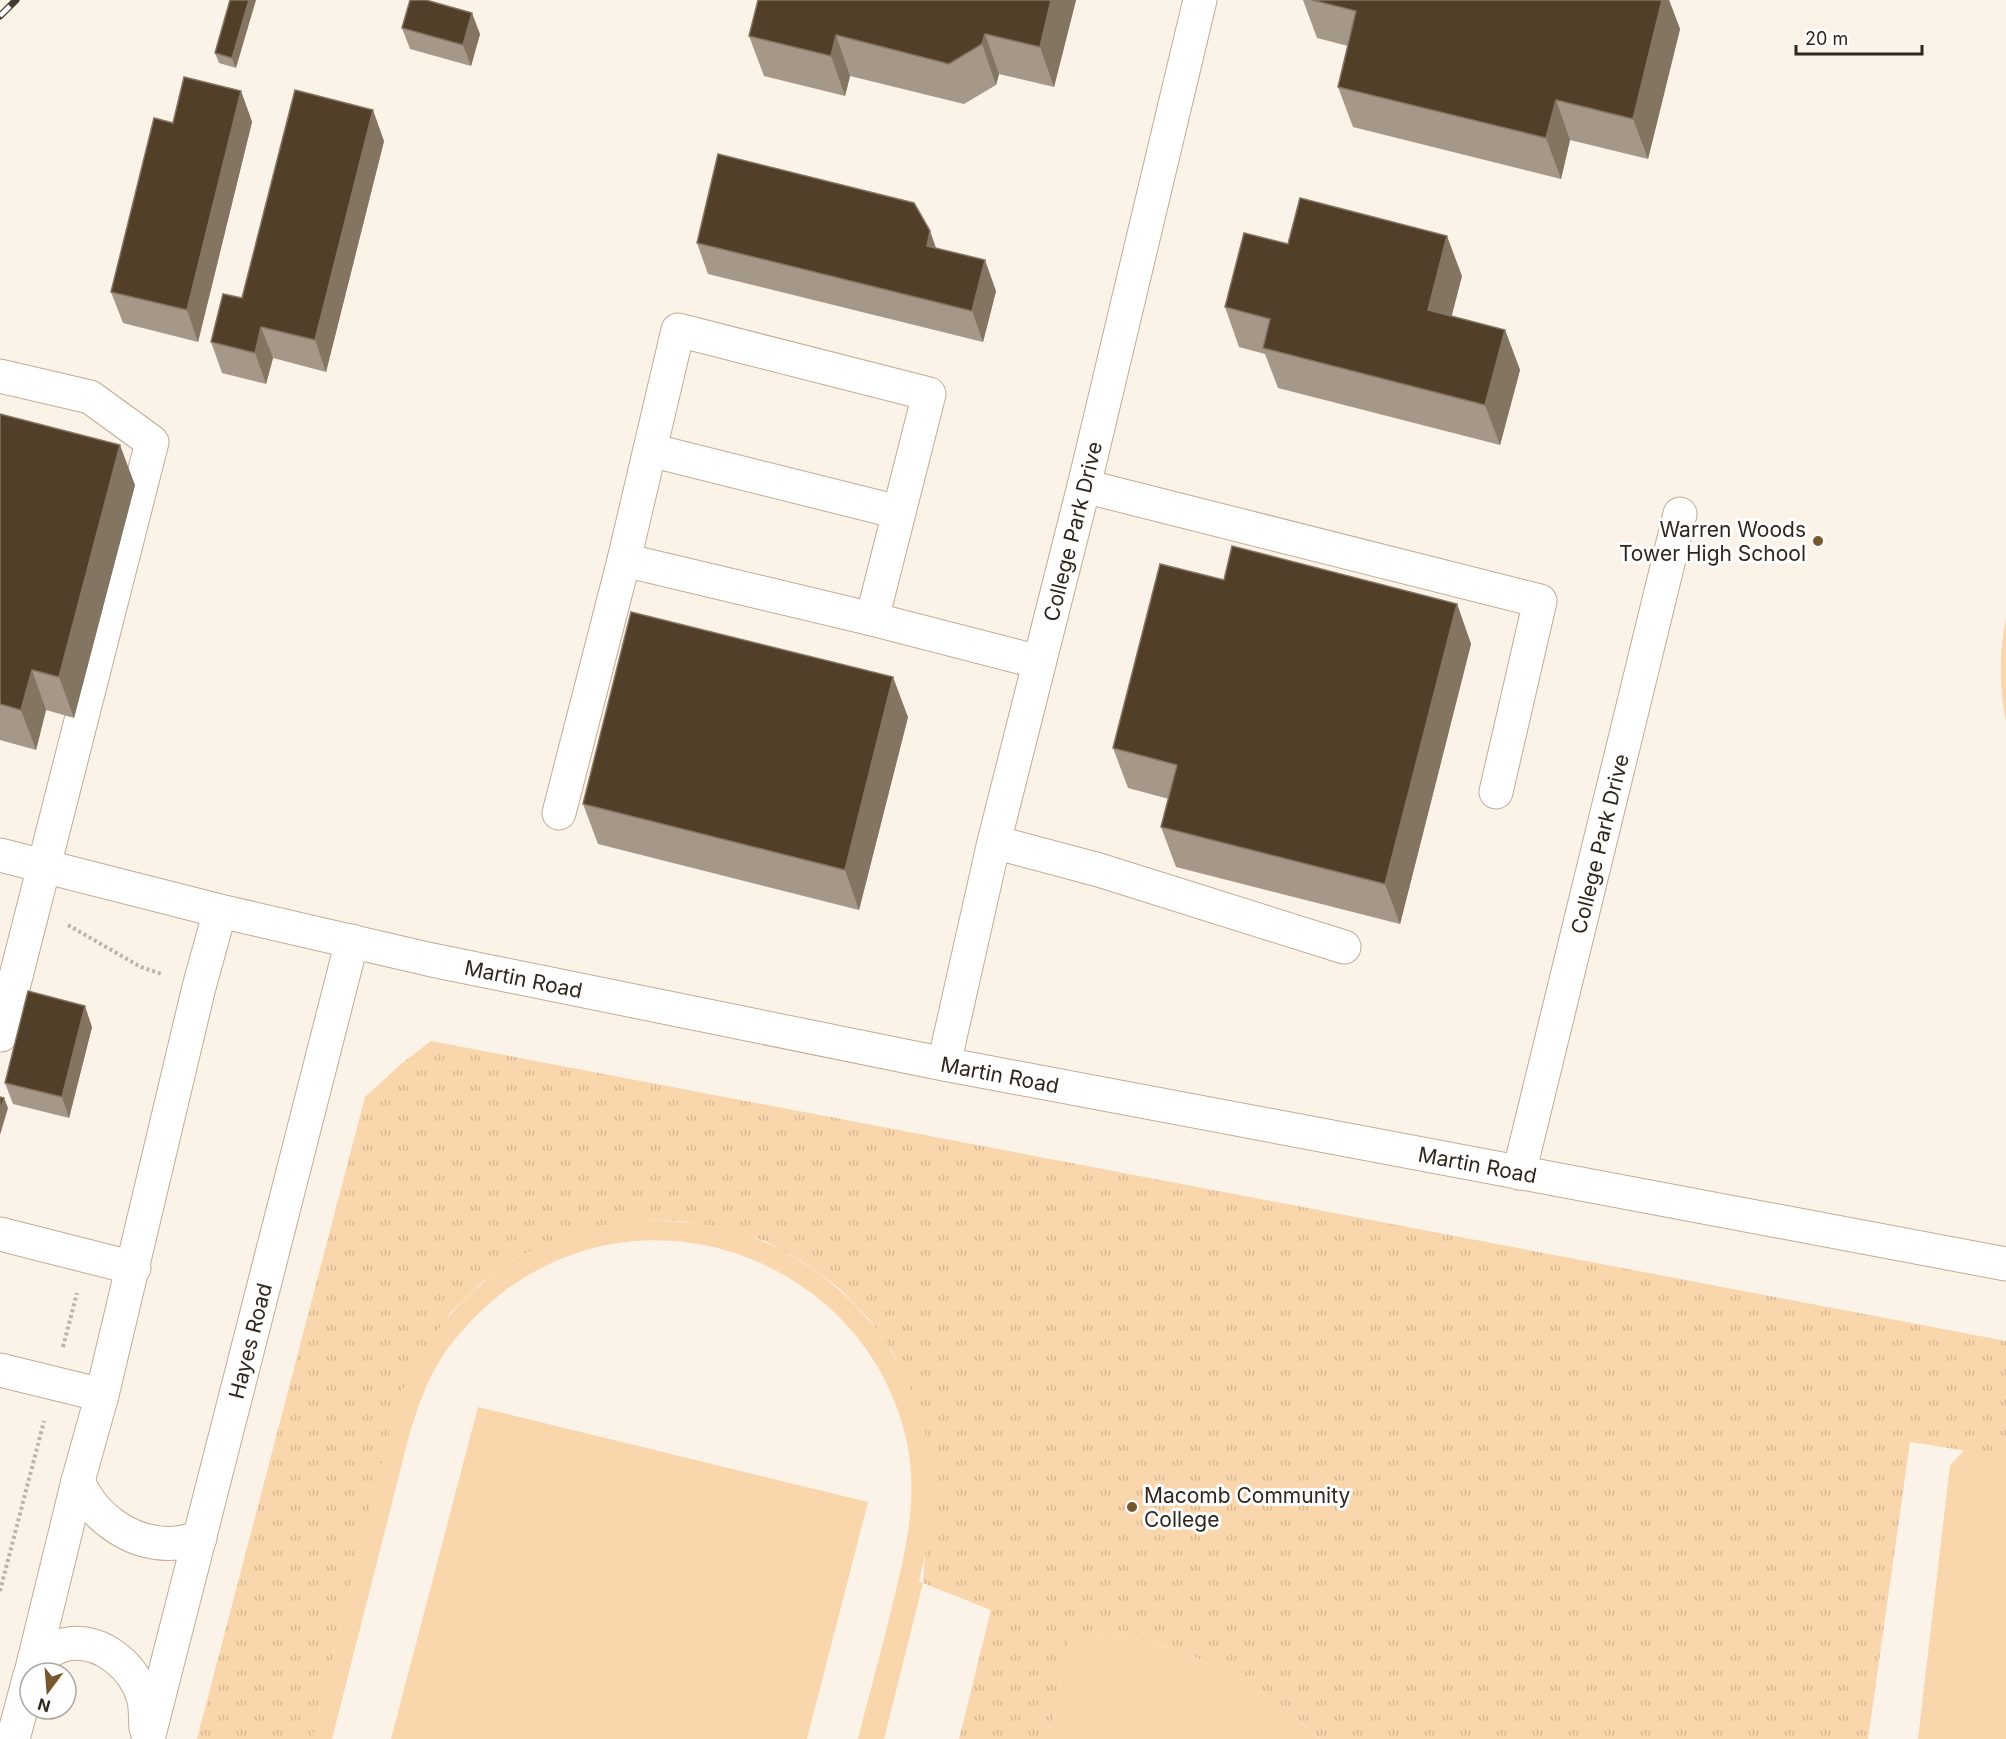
<svg xmlns="http://www.w3.org/2000/svg" width="2006" height="1739" font-family="Inter,sans-serif">
<style>
.grass{fill:url(#grass-tufts)}
.garden{fill:#fad6ac}
.lines{fill:none;stroke-linecap:round;stroke-linejoin:round}
.minor-casing{stroke:#c2ac93;stroke-width:35}
.path{stroke:#bcb3a9;stroke-width:4;stroke-dasharray:3 3;stroke-linecap:butt}
.minor{stroke:#fff;stroke-width:33}
.rail-casing{stroke:#453c32;stroke-width:7}
.rail{stroke:#fff;stroke-width:4.5;stroke-dasharray:14;stroke-linecap:butt}
.wall{fill:#a69888}
.shaded-wall{fill:#847562}
.building{fill:#513f29;stroke:#847562;stroke-width:1.5}
.poi-dot{fill:#77572d;stroke:#fff;stroke-width:2}
.labels{text-anchor:middle;dominant-baseline:central;stroke-width:6;stroke-linejoin:round;paint-order:stroke}
.poi-label{font-size:21px;fill:#2f261c;stroke:#fff;text-anchor:end}
.street-label{font-size:21px;fill:#2f261c;stroke:#fff}
</style>
<defs>
<pattern id="grass-tufts" width="24" height="20" patternUnits="userSpaceOnUse" patternTransform="scale(1.5)"><rect width="24" height="20" fill="#fad6ac"/><path d="M3 7l-1-3M5 7V3M7 7l1-3M15 17l-1-3M17 17v-4M19 17l1-3" fill="none" stroke="#d7b893"/></pattern>
</defs>
<rect width="100%" height="100%" fill="#fbf2e8"/>
<path class="grass" d="M431,1041L2006,1341V1457L1910,1442L1868,1739H1319C1264,1684 1190,1646 1113,1635C1099,1633 1085,1633 1071,1632L1049,1739H959L991,1610L923,1583L931,1475L912,1392L893,1353L868,1318L838,1287L803,1262L765,1241L724,1228L682,1221L638,1220L596,1227L516,1258L481,1283L450,1313L391,1427L312,1739H197L365,1097L401,1064Z"/>
<g class="garden">
<path d="M2006,618V722C1999,688 1999,652 2006,618Z"/>
<path d="M638,1220C667,1221 695,1221 724,1228C836,1257 927,1360 931,1477C933,1513 928,1547 919,1581L923,1583L884,1739H858C868,1699 879,1659 889,1619C904,1557 920,1502 906,1438C893,1380 858,1327 810,1292C707,1216 570,1224 479,1313C465,1327 451,1342 441,1359C426,1382 418,1407 410,1432L332,1739H312L391,1427C395,1413 399,1397 405,1384C442,1306 512,1244 597,1226C611,1224 624,1222 638,1220Z"/>
<polygon points="478,1407 868,1502 807,1739 391,1739"/>
<polygon points="1966,1449 2006,1457 2006,1739 1918,1739 1950,1465"/>
<path d="M1071,1632C1085,1633 1099,1633 1112,1635C1190,1646 1264,1684 1319,1739H1049Z"/>
</g>
<g class="lines">
<g class="minor-casing">
<g id="minor">
<polyline points="0,376 90,397 152,442 1,1035"/>
<polyline points="650,450 898,512"/>
<polyline points="1084,486 1540,601 1496,792"/>
<polyline points="624,560 678,330 929,394 872,619"/>
<polyline points="559,813 624,560 872,619 1039,662"/>
<polyline points="994,842 1099,870 1344,947"/>
<path id="s1" d="M0,855L220,911L432,960L944,1064L2006,1264"/>
<path id="s2" d="M944,1064L994,842L1084,486L1200,0"/>
<path id="s3" d="M1519,1173L1680,514"/>
<polyline points="0,1234 134,1268"/>
<polyline points="0,1370 102,1395"/>
<path d="M78,1481C94,1519 134,1547 177,1543C184,1542 192,1540 200,1538"/>
<path d="M34,1661C45,1654 55,1646 68,1644C102,1638 136,1668 144,1700C146,1709 145,1719 146,1728"/>
<polyline points="31,1673 78,1481 102,1395 199,987 220,911"/>
<polyline points="13,1739 30,1675"/>
<path id="s4" d="M148,1739L352,941"/>
</g>
</g>
<g class="path">
<polyline points="68,925 141,967 162,974"/>
<polyline points="63,1347 77,1293"/>
<polyline points="0,1591 44,1421"/>
</g>
<use href="#minor" class="minor"/>
<g class="rail-casing">
<polyline id="rail" points="0,16 16,0"/>
</g>
<use href="#rail" class="rail"/>
</g>
<g class="wall">
<polygon points="230,0 236,68 219,63 215,53"/>
<polygon points="1076,0 1054,87 999,74 996,85 964,104 850,76 845,96 764,76 749,36"/>
<polygon points="1303,0 1669,0 1680,29 1648,159 1570,140 1561,179 1353,127 1338,87 1348,46 1317,38"/>
<polygon points="402,28 480,34 471,66 410,49"/>
<polygon points="241,91 252,122 198,342 123,323 111,292 173,123"/>
<polygon points="384,141 326,372 273,358 266,384 222,373 211,342 242,298"/>
<polygon points="697,243 936,248 996,291 983,342 708,274"/>
<polygon points="1462,276 1451,316 1505,330 1520,370 1500,445 1278,388 1265,354 1239,347 1225,307"/>
<polygon points="0,414 135,485 74,718 46,710 36,750 0,740"/>
<polygon points="1224,580 1457,604 1471,644 1400,924 1176,867 1161,827 1169,799 1128,788 1113,748"/>
<polygon points="908,717 859,910 598,844 583,804"/>
<polygon points="92,1027 69,1118 13,1104 5,1083"/>
</g>
<g class="shaded-wall">
<polygon points="249,0 256,0 236,68 232,58"/>
<polygon points="1051,0 1076,0 1054,87 1040,47"/>
<polygon points="1662,0 1669,0 1680,29 1648,159 1633,119"/>
<polygon points="472,13 480,34 471,66 463,45"/>
<polygon points="985,34 999,74 996,85 982,44"/>
<polygon points="836,35 850,76 845,96 831,56"/>
<polygon points="241,91 252,122 198,342 187,310"/>
<polygon points="1556,100 1570,140 1561,179 1546,138"/>
<polygon points="373,110 384,141 326,372 315,340"/>
<polygon points="930,231 941,262 927,246"/>
<polygon points="1447,236 1462,276 1443,350 1428,310"/>
<polygon points="985,260 996,291 983,342 972,311"/>
<polygon points="261,327 273,358 266,384 255,353"/>
<polygon points="1505,330 1520,370 1500,445 1485,405"/>
<polygon points="120,445 135,485 74,718 59,677"/>
<polygon points="1457,604 1471,644 1400,924 1385,884"/>
<polygon points="32,670 46,710 36,750 21,710"/>
<polygon points="893,677 908,717 859,910 845,870"/>
<polygon points="85,1006 92,1027 69,1118 62,1097"/>
<polygon points="4,1098 8,1108 0,1135 0,1111"/>
</g>
<g class="building">
<polygon points="230,0 249,0 232,58 215,53"/>
<polygon points="410,0 426,0 472,13 463,45 402,28"/>
<polygon points="758,0 1051,0 1040,47 985,34 982,44 949,64 836,35 831,56 749,36"/>
<polygon points="1312,0 1662,0 1633,119 1556,100 1546,138 1338,87 1356,11"/>
<polygon points="184,77 241,91 187,310 111,292 154,118 173,123"/>
<polygon points="295,90 373,110 315,340 261,327 255,353 211,342 223,294 242,298"/>
<polygon points="718,154 914,203 930,231 927,246 985,260 972,311 697,243"/>
<polygon points="1300,198 1447,236 1428,310 1505,330 1485,405 1263,348 1270,319 1225,307 1244,233 1288,244"/>
<polygon points="0,414 120,445 59,677 32,670 21,710 0,704"/>
<polygon points="1232,546 1457,604 1385,884 1161,827 1177,765 1113,748 1160,564 1224,580"/>
<polygon points="631,612 893,677 845,870 583,804"/>
<polygon points="28,991 85,1006 62,1097 5,1083"/>
<polygon points="0,1097 4,1098 0,1111"/>
</g>
<g class="poi-dot">
<circle cx="1818" cy="541" r="6"/>
<circle cx="1132" cy="1507" r="6"/>
</g>
<g class="labels">
<g class="poi-label">
<text x="1806" y="529">Warren Woods<tspan x="1806" dy="24">Tower High School</tspan></text>
<text x="1144" y="1495" text-anchor="start">Macomb Community<tspan x="1144" dy="24">College</tspan></text>
</g>
<g class="street-label">
<text stroke="none"><textPath href="#s2" startOffset="548">College Park Drive</textPath></text>
<text stroke="none"><textPath href="#s3" startOffset="339">College Park Drive</textPath></text>
<text stroke="none"><textPath href="#s1" startOffset="538">Martin Road</textPath></text>
<text stroke="none"><textPath href="#s1" startOffset="1024">Martin Road</textPath></text>
<text stroke="none"><textPath href="#s1" startOffset="1510">Martin Road</textPath></text>
<text stroke="none"><textPath href="#s4" startOffset="411">Hayes Road</textPath></text>
</g>
</g>
<g transform="translate(48 1691) rotate(196)"><circle r="28" fill="#ffffff" stroke="#aca8a4" stroke-width="1.5"/>
<path d="M0-4.5L10 22L0 15L-10 22Z" fill="#77572d"/>
<text y="-9" font-size="16" font-weight="bold" text-anchor="middle" fill="#2f261c">N</text>
</g>
<path d="M1796 45v9h126v-9" fill="none" stroke="#2f261c" stroke-width="3"/>
<text x="1805" y="45" font-size="18" fill="#2f261c" stroke="#ffffff" stroke-width="4.5" paint-order="stroke">20 m</text>
</svg>
